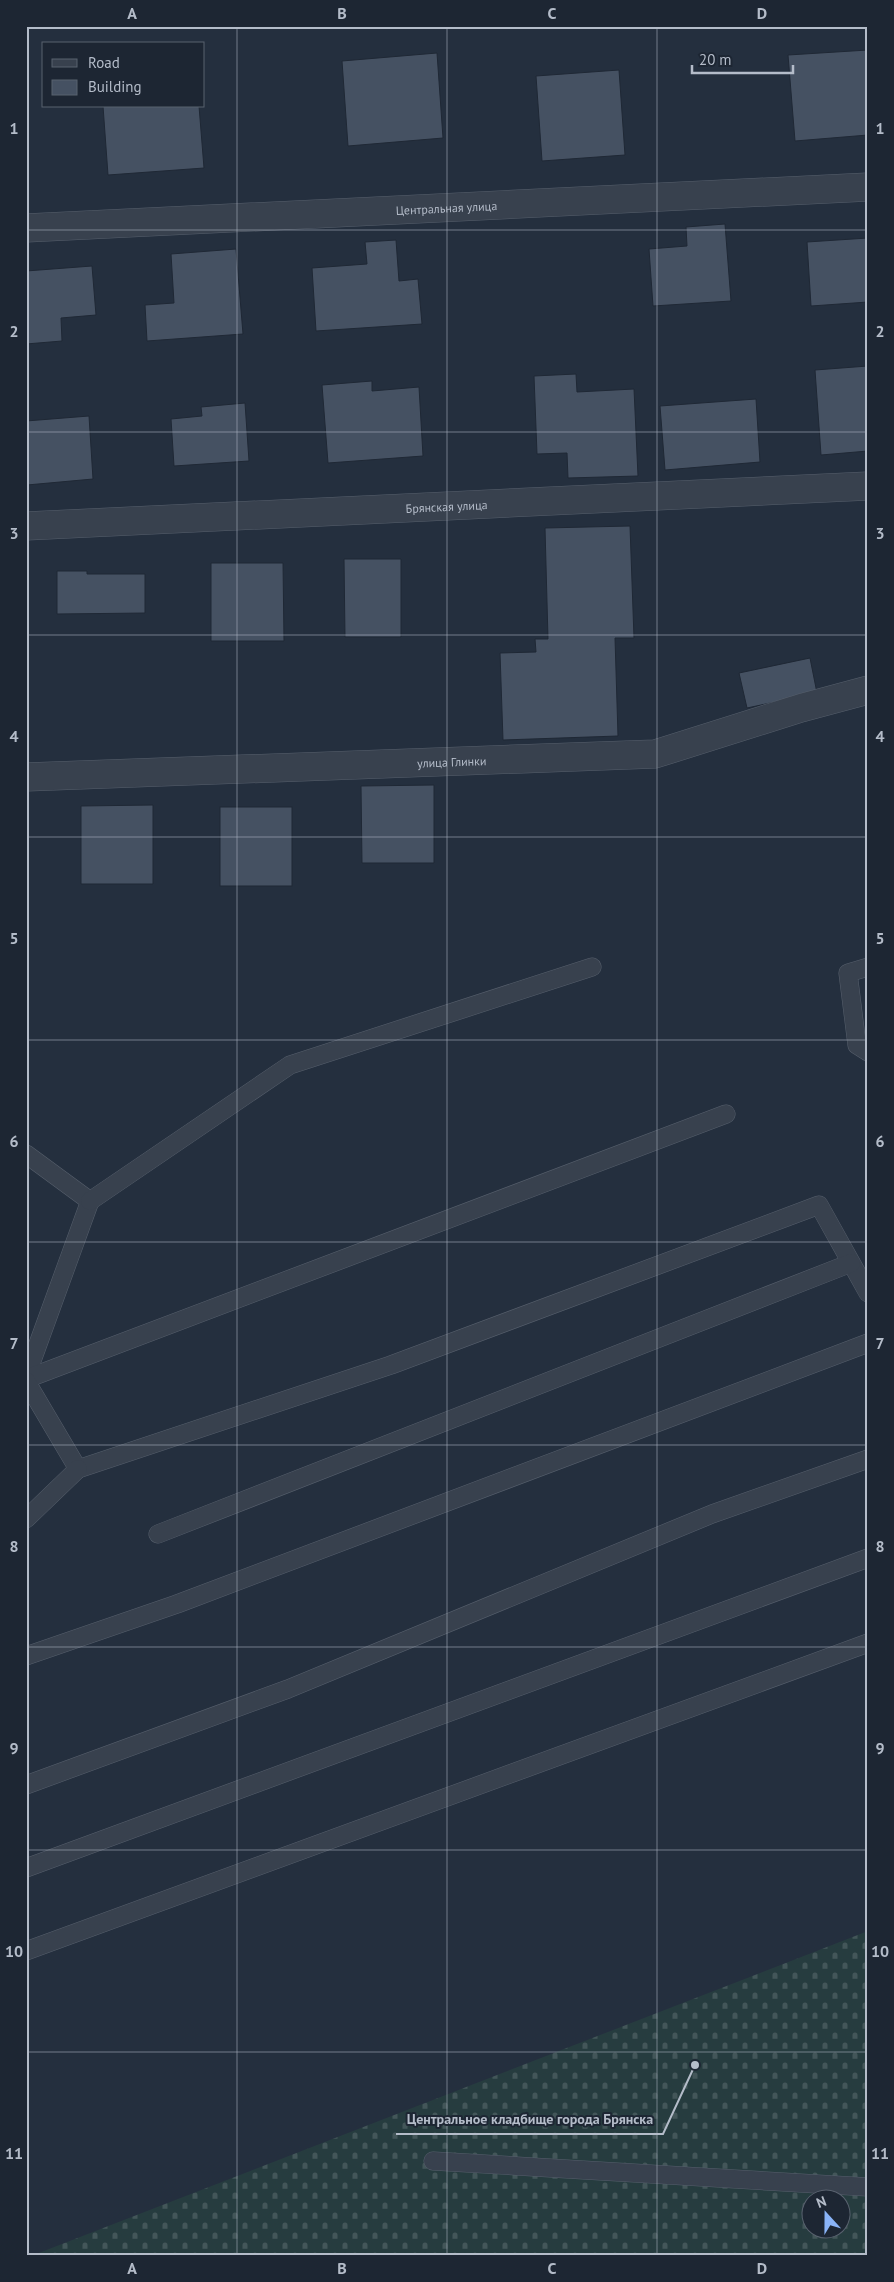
<svg xmlns="http://www.w3.org/2000/svg" width="894" height="2282" font-family="'PT Sans',sans-serif">
<style>
.cemetery{fill:url(#cemetery-stones);fill-rule:evenodd}
.building{fill:#455162;stroke:#1f2835}
.lines{fill:none;stroke-linecap:round;stroke-linejoin:round}
.service-casing{stroke:#565f6c;stroke-width:19}
.minor-casing{stroke:#565f6c;stroke-width:29}
.service{stroke:#38414e;stroke-width:18}
.minor{stroke:#38414e;stroke-width:28}
.grid{fill:none;stroke:#b4bcc9;stroke-width:1;stroke-opacity:0.55}
.labels{text-anchor:middle;dominant-baseline:central;stroke-width:4;stroke-linejoin:round;paint-order:stroke}
.street-label{font-size:12px;fill:#b4bcc9;stroke:#1d2633}
.leader{fill:none;stroke:#b4bcc9;stroke-width:2}
.callout-dot{fill:#b4bcc9;stroke:#1d2633;stroke-width:2}
.callout-label{font-size:14px;text-anchor:middle;font-weight:bold;fill:#b4bcc9;stroke:#1d2633;stroke-width:4;stroke-linejoin:round;paint-order:stroke}
.neatline{fill:none;stroke:#b4bcc9;stroke-width:2}
.grid-label{font-size:16px;text-anchor:middle;font-weight:bold;fill:#b4bcc9}
</style>
<defs>
<pattern id="cemetery-stones" width="16" height="16" patternUnits="userSpaceOnUse" patternTransform="scale(1.25)"><rect width="16" height="16" fill="#263c3f"/><path d="M2 7V4a2 2 0 0 1 4 0v3zM10 15v-3a2 2 0 0 1 4 0v3z" fill="#435659"/></pattern>
</defs>
<rect width="100%" height="100%" fill="#242f3e"/>
<path class="cemetery" d="M868,1931V2256H31ZM812,2200H842V2230H812Z"/>
<g class="building">
<polygon points="868,50 868,135 795,141 788,55"/>
<polygon points="437,53 443,138 348,146 342,61"/>
<polygon points="619,70 625,155 542,161 536,76"/>
<polygon points="103,106 199,106 204,168 108,175"/>
<polygon points="725,224 731,301 653,306 649,249 687,246 686,227"/>
<polygon points="868,238 868,302 811,306 807,242"/>
<polygon points="396,240 399,281 418,279 422,324 316,331 312,268 367,264 365,242"/>
<polygon points="236,249 243,334 147,341 145,305 174,303 171,254"/>
<polygon points="92,266 96,315 61,318 62,341 26,344 26,271"/>
<polygon points="868,366 868,451 821,455 815,370"/>
<polygon points="576,374 577,392 634,389 638,476 568,478 567,453 537,454 534,376"/>
<polygon points="372,381 372,391 419,387 423,456 328,463 322,385"/>
<polygon points="756,399 760,462 665,470 660,406"/>
<polygon points="245,403 249,461 174,466 171,419 202,416 201,407"/>
<polygon points="89,416 93,479 27,485 26,421"/>
<polygon points="630,526 634,638 615,638 618,736 503,740 500,653 536,652 535,639 548,639 545,528"/>
<polygon points="344,559 401,559 401,637 345,637"/>
<polygon points="211,563 283,563 284,641 211,641"/>
<polygon points="57,571 87,571 87,574 145,574 145,613 57,614"/>
<polygon points="810,658 817,693 747,708 739,673"/>
<polygon points="434,785 434,863 362,863 361,786"/>
<polygon points="153,805 153,884 81,884 81,806"/>
<rect x="220" y="807" width="72" height="79"/>
</g>
<g class="lines">
<g class="service-casing">
<g id="service">
<polyline points="868,967 848,973 857,1045 868,1052"/>
<polyline points="26,1154 90,1201 26,1377"/>
<polyline points="90,1201 290,1065 592,967"/>
<polyline points="26,1379 726,1114"/>
<polyline points="26,1381 78,1469 391,1365 819,1205 868,1293"/>
<polyline points="26,1519 78,1469"/>
<polyline points="158,1534 851,1263"/>
<polyline points="26,1656 177,1604 868,1343"/>
<polyline points="26,1785 288,1689 712,1514 868,1459"/>
<polyline points="26,1868 868,1558"/>
<polyline points="26,1951 868,1643"/>
<polyline points="433,2161 868,2187"/>
</g>
</g>
<g class="minor-casing">
<g id="minor">
<path id="s1" d="M26,228L868,187"/>
<path id="s2" d="M26,526L868,486"/>
<path id="s3" d="M26,777L655,754L801,708L868,690"/>
</g>
</g>
<use href="#service" class="service"/>
<use href="#minor" class="minor"/>
</g>
<path class="grid" d="M237,26V2256M447,26V2256M657,26V2256M26,230H868M26,432H868M26,635H868M26,837H868M26,1040H868M26,1242H868M26,1445H868M26,1647H868M26,1850H868M26,2052H868"/>
<g class="labels">
<g class="street-label">
<text stroke="none"><textPath href="#s1" startOffset="421">Центральная улица</textPath></text>
<text stroke="none"><textPath href="#s2" startOffset="421">Брянская улица</textPath></text>
<text stroke="none"><textPath href="#s3" startOffset="426">улица Глинки</textPath></text>
</g>
</g>
<path class="leader" d="M695 2065L663 2134H396"/>
<circle class="callout-dot" cx="695" cy="2065" r="5"/>
<g class="callout-label">
<text x="530" y="2124">Центральное кладбище города Брянска</text>
</g>
<rect width="894" height="2282" fill="none" stroke="#1d2633" stroke-width="55"/>
<rect x="42" y="42" width="162" height="65" fill="#1d2633" stroke="#59626f"/>
<rect x="52" y="59" width="25" height="8" fill="#38414e" stroke="#59626f"/>
<text x="88" y="68" font-size="15" fill="#b4bcc9">Road</text>
<rect x="52" y="80" width="25" height="15" fill="#455162" stroke="#59626f"/>
<text x="88" y="92" font-size="15" fill="#b4bcc9">Building</text>
<g transform="translate(826 2214) rotate(339)"><circle r="24" fill="#1d2633" stroke="#59626f"/>
<path d="M0-4L9 19L0 12L-9 19Z" fill="#8ab4f8"/>
<text y="-8" font-size="14" font-weight="bold" text-anchor="middle" fill="#b4bcc9">N</text>
</g>
<path d="M692 65v8h101v-8" fill="none" stroke="#b4bcc9" stroke-width="2.5"/>
<text x="699" y="65" font-size="15" fill="#b4bcc9" stroke="#1d2633" stroke-width="4" paint-order="stroke">20 m</text>
<rect x="28" y="28" width="838" height="2226" class="neatline"/>
<g class="grid-label">
<text x="132" y="19">A</text>
<text x="342" y="19">B</text>
<text x="552" y="19">C</text>
<text x="762" y="19">D</text>
<text x="14" y="134">1</text>
<text x="880" y="134">1</text>
<text x="14" y="337">2</text>
<text x="880" y="337">2</text>
<text x="14" y="539">3</text>
<text x="880" y="539">3</text>
<text x="14" y="742">4</text>
<text x="880" y="742">4</text>
<text x="14" y="944">5</text>
<text x="880" y="944">5</text>
<text x="14" y="1147">6</text>
<text x="880" y="1147">6</text>
<text x="14" y="1349">7</text>
<text x="880" y="1349">7</text>
<text x="14" y="1552">8</text>
<text x="880" y="1552">8</text>
<text x="14" y="1754">9</text>
<text x="880" y="1754">9</text>
<text x="14" y="1957">10</text>
<text x="880" y="1957">10</text>
<text x="14" y="2159">11</text>
<text x="880" y="2159">11</text>
<text x="132" y="2274">A</text>
<text x="342" y="2274">B</text>
<text x="552" y="2274">C</text>
<text x="762" y="2274">D</text>
</g>
</svg>
